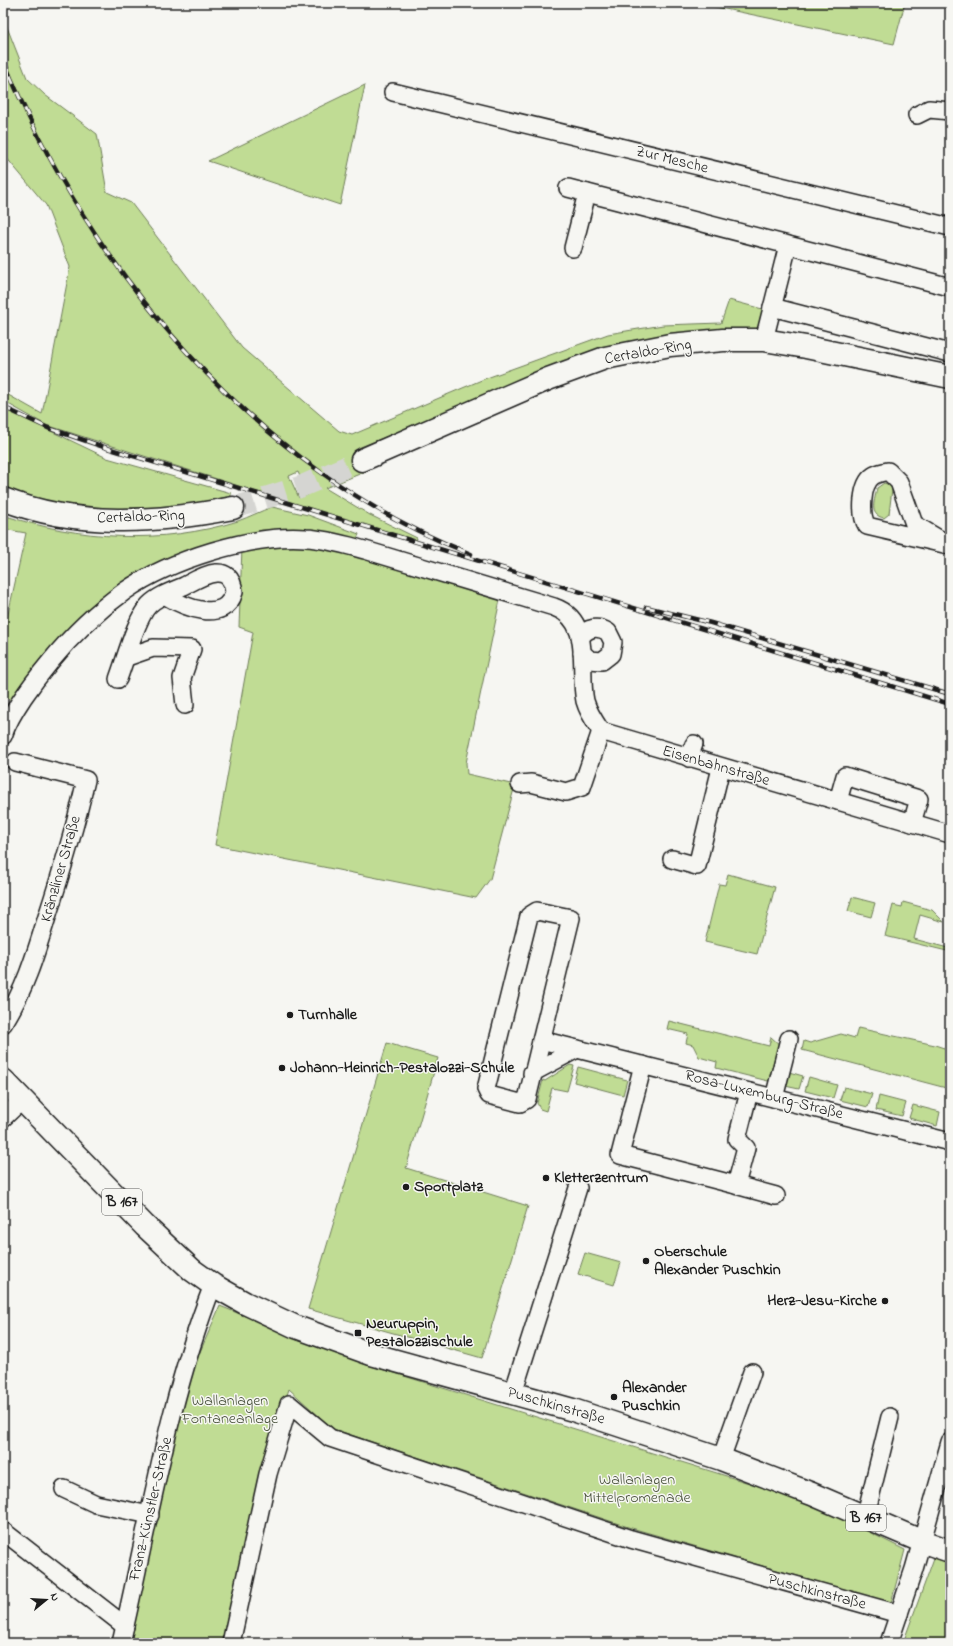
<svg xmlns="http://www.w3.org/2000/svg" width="953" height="1646" font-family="'Indie Flower',sans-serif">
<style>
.green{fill:#c0dc94;stroke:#6e7c58;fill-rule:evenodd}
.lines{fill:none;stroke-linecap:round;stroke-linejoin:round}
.major-tunnel{stroke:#d5d5d2;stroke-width:22;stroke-dasharray:22 11;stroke-linecap:butt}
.minor-casing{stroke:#1c1c1c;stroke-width:20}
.major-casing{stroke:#1c1c1c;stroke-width:25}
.minor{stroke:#f6f6f2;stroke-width:17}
.major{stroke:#f6f6f2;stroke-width:22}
.rail-casing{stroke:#1c1c1c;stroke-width:4.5}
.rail{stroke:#f6f6f2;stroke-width:3;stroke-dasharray:9;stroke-linecap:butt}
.poi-dot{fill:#1c1c1c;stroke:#f6f6f2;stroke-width:1.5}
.labels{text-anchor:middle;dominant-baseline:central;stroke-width:3;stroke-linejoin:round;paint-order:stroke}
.shield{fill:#f6f6f2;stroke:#5d5d5c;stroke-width:1}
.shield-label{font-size:15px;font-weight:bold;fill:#1c1c1c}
.street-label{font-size:16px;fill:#1c1c1c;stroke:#f6f6f2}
.poi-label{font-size:16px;font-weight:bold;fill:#1c1c1c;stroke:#f6f6f2;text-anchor:start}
.park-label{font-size:16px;fill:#4d5640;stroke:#f6f6f2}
</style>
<rect width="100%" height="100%" fill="#f6f6f2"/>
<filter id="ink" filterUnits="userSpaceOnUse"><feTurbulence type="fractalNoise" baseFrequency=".025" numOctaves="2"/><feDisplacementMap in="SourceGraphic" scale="8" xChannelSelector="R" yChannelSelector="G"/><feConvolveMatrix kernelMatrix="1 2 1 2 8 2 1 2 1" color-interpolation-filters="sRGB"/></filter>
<g filter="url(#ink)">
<g class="green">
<polygon points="696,3 905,3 894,44"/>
<path d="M3,17L27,78L45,95L97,134L107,192L131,203L242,348L339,431L352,435L484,379L608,334L663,325L721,323L729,300L766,310L757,331L510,387L358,448L367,471L325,488L370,515L417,538L416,542L46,425L3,401V392L42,414L70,267L46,205L5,156L3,145ZM298,472L308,495L299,498L289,476Z"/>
<polygon points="365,85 340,205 208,161"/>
<polygon points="3,408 107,458 231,493 231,496 187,506 116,511 50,504 3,489"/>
<path d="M884,483L890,485L892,489L889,514L884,518C868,515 875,500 877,488Z"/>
<path d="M272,507L308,515L359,534L357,539L305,531L262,530L189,551L151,566L112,591L44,654L11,700L3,696V637L26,533L3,529V515C79,540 161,545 238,521C249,517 261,511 272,507Z"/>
<polygon points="306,540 501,595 466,763 467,774 515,785 490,879 476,898 215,845 253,632 239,627 242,547"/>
<polygon points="728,874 775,887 757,954 705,942 719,884 725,885"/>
<polygon points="852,897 875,903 871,917 848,911"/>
<polygon points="903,902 932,910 944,922 920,915 914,939 948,948 947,951 885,936 893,905 902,907"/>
<polygon points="669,1021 769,1046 771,1037 781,1046 772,1082 716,1068 717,1062 699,1057 693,1045 686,1043 688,1034 667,1029"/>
<polygon points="858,1028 935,1045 950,1050 950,1089 802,1050 804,1041 810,1043 841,1034 855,1038"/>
<polygon points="387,1043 438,1058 406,1168 528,1206 482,1358 308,1309"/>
<polygon points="570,1065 574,1066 567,1091 552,1088 546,1111 540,1109 537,1103 543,1080 545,1081"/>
<polygon points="578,1067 627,1080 623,1095 574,1082"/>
<polygon points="789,1072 803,1076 799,1089 785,1086"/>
<polygon points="809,1077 837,1085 833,1098 805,1091"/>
<polygon points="844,1087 872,1094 868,1107 840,1100"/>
<polygon points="879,1096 906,1103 902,1116 876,1110"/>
<polygon points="913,1105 940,1112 937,1126 909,1118"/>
<polygon points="585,1253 621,1263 614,1285 578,1274"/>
<polygon points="220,1306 359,1362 807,1501 905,1550 891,1603 628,1527 333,1429 289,1389 262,1473 225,1643 127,1643 183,1391"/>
<polygon points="934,1558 950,1563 950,1643 903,1643"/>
</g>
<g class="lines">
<polyline class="major-tunnel" points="233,508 300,487 362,460"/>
<g class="minor-casing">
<g id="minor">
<polyline points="393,92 950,227"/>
<polyline points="917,115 929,109 950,111"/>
<polyline points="568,188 788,245"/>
<polyline points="573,248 587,193"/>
<polyline points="772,307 950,353"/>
<polyline points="764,340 788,245 950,287"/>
<path d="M949,545L914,524L899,482L888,471C884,472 877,473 873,476C861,484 860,515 867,526L944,544L950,545"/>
<path d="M581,637C587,627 598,626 608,632L613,642L611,654L602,661L590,660L582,653"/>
<polyline points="127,657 153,648 192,649 182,678 185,705"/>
<path d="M118,679C125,661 136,618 149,605C158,596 172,591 184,586C201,577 230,559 234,592C225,625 184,607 164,595"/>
<polyline points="601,731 950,834"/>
<path d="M3,736C10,713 35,680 50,662C72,635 97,611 125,591C170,560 251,534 306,538C326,539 346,545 365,550L554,607C594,621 578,669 585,701C588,712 595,722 601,731"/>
<polyline points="689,758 694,744"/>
<polyline points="520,784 531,783 566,792 582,787 601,731"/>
<polyline points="838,801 845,776 919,799 912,823"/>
<polyline points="672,859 697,866 721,768"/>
<polygon points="537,911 571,918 527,1099 520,1103 489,1095 486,1089 529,916"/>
<path d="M3,1024C24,992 35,956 46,920C61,874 75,828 86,780L15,762"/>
<polyline points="541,1040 950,1142"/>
<polyline points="643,1065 620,1155 736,1185 746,1148 737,1139 749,1092"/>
<polyline points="532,1073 577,1049"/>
<polyline points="774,1098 789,1039"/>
<polyline points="3,1118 22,1100"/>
<polyline points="736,1185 776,1196"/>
<polyline points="513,1393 578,1188"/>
<polyline points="721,1459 752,1372"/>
<polyline points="64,1489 96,1504 150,1515"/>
<polyline points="865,1518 890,1417"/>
<polyline points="3,1531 125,1626"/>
<path d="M121,1643C149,1523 168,1400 213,1285"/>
<polyline points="231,1643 268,1474 289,1404 330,1438 631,1539 899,1614"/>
<polyline points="889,1643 914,1569 950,1442"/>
</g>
</g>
<g class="major-casing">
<g id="major">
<polyline points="362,460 548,379 605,358 670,345 723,340 764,340 806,347 950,377"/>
<path d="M3,499C77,528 157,523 233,508"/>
<polyline points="3,1080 145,1226 192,1270 213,1285 245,1303 296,1327 371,1354 573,1410 721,1459 812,1494 921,1541 950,1551"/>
</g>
</g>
<use href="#minor" class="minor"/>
<use href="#major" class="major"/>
<g class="rail-casing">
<g id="rail">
<path d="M3,59C88,268 256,471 471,554"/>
<polyline points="3,407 48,428 107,448 950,704"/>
<polyline points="646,607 711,623 950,694"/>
</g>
</g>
<use href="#rail" class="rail"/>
</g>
</g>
<g class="poi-dot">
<circle cx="290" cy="1015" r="4"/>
<circle cx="282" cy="1068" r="4"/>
<circle cx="546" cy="1178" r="4"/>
<circle cx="406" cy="1187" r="4"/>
<circle cx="646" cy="1261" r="4"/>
<circle cx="885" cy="1301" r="4"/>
<rect x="354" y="1329" width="8" height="8" rx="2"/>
<circle cx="614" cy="1397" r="4"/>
</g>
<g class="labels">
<g class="shield">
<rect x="102" y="1189" width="40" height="26" rx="3"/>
<rect x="846" y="1505" width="40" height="26" rx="3"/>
</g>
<g class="shield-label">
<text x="122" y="1202">B 167</text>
<text x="866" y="1518">B 167</text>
</g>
<g class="street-label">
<text transform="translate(672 160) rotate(14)">Zur Mesche</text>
<text transform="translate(648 352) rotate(-10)">Certaldo-Ring</text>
<text transform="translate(141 517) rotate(-2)">Certaldo-Ring</text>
<text transform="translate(716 766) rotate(16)">Eisenbahnstraße</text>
<text transform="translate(61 869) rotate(-74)">Kränzliner Straße</text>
<text transform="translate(764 1095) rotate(14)">Rosa-Luxemburg-Straße</text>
<text transform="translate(556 1406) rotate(16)">Puschkinstraße</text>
<text transform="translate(151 1509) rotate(-77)">Franz-Künstler-Straße</text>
<text transform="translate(817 1592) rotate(15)">Puschkinstraße</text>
</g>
<g class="poi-label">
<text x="298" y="1015">Turnhalle</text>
<text x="290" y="1068">Johann-Heinrich-Pestalozzi-Schule</text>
<text x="554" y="1178">Kletterzentrum</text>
<text x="414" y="1187">Sportplatz</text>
<text x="654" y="1252">Oberschule<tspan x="654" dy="18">Alexander Puschkin</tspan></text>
<text x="877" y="1301" text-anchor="end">Herz-Jesu-Kirche</text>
<text x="366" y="1324">Neuruppin,<tspan x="366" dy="18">Pestalozzischule</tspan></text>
<text x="622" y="1388">Alexander<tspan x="622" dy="18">Puschkin</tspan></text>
</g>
<g class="park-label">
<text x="230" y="1401">Wallanlagen<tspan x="230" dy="18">Fontaneanlage</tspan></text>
<text x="637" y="1480">Wallanlagen<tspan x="637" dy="18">Mittelpromenade</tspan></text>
</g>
</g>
<rect width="953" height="1646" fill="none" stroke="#f6f6f2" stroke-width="16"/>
<rect x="8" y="8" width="937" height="1630" fill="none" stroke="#1c1c1c" stroke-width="1.5" filter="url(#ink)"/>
<g transform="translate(46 1600) rotate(72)" stroke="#f6f6f2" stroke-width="3" paint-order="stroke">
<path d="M0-3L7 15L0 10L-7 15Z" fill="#1c1c1c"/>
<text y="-6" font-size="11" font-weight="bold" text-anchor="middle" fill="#1c1c1c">N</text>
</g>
</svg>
